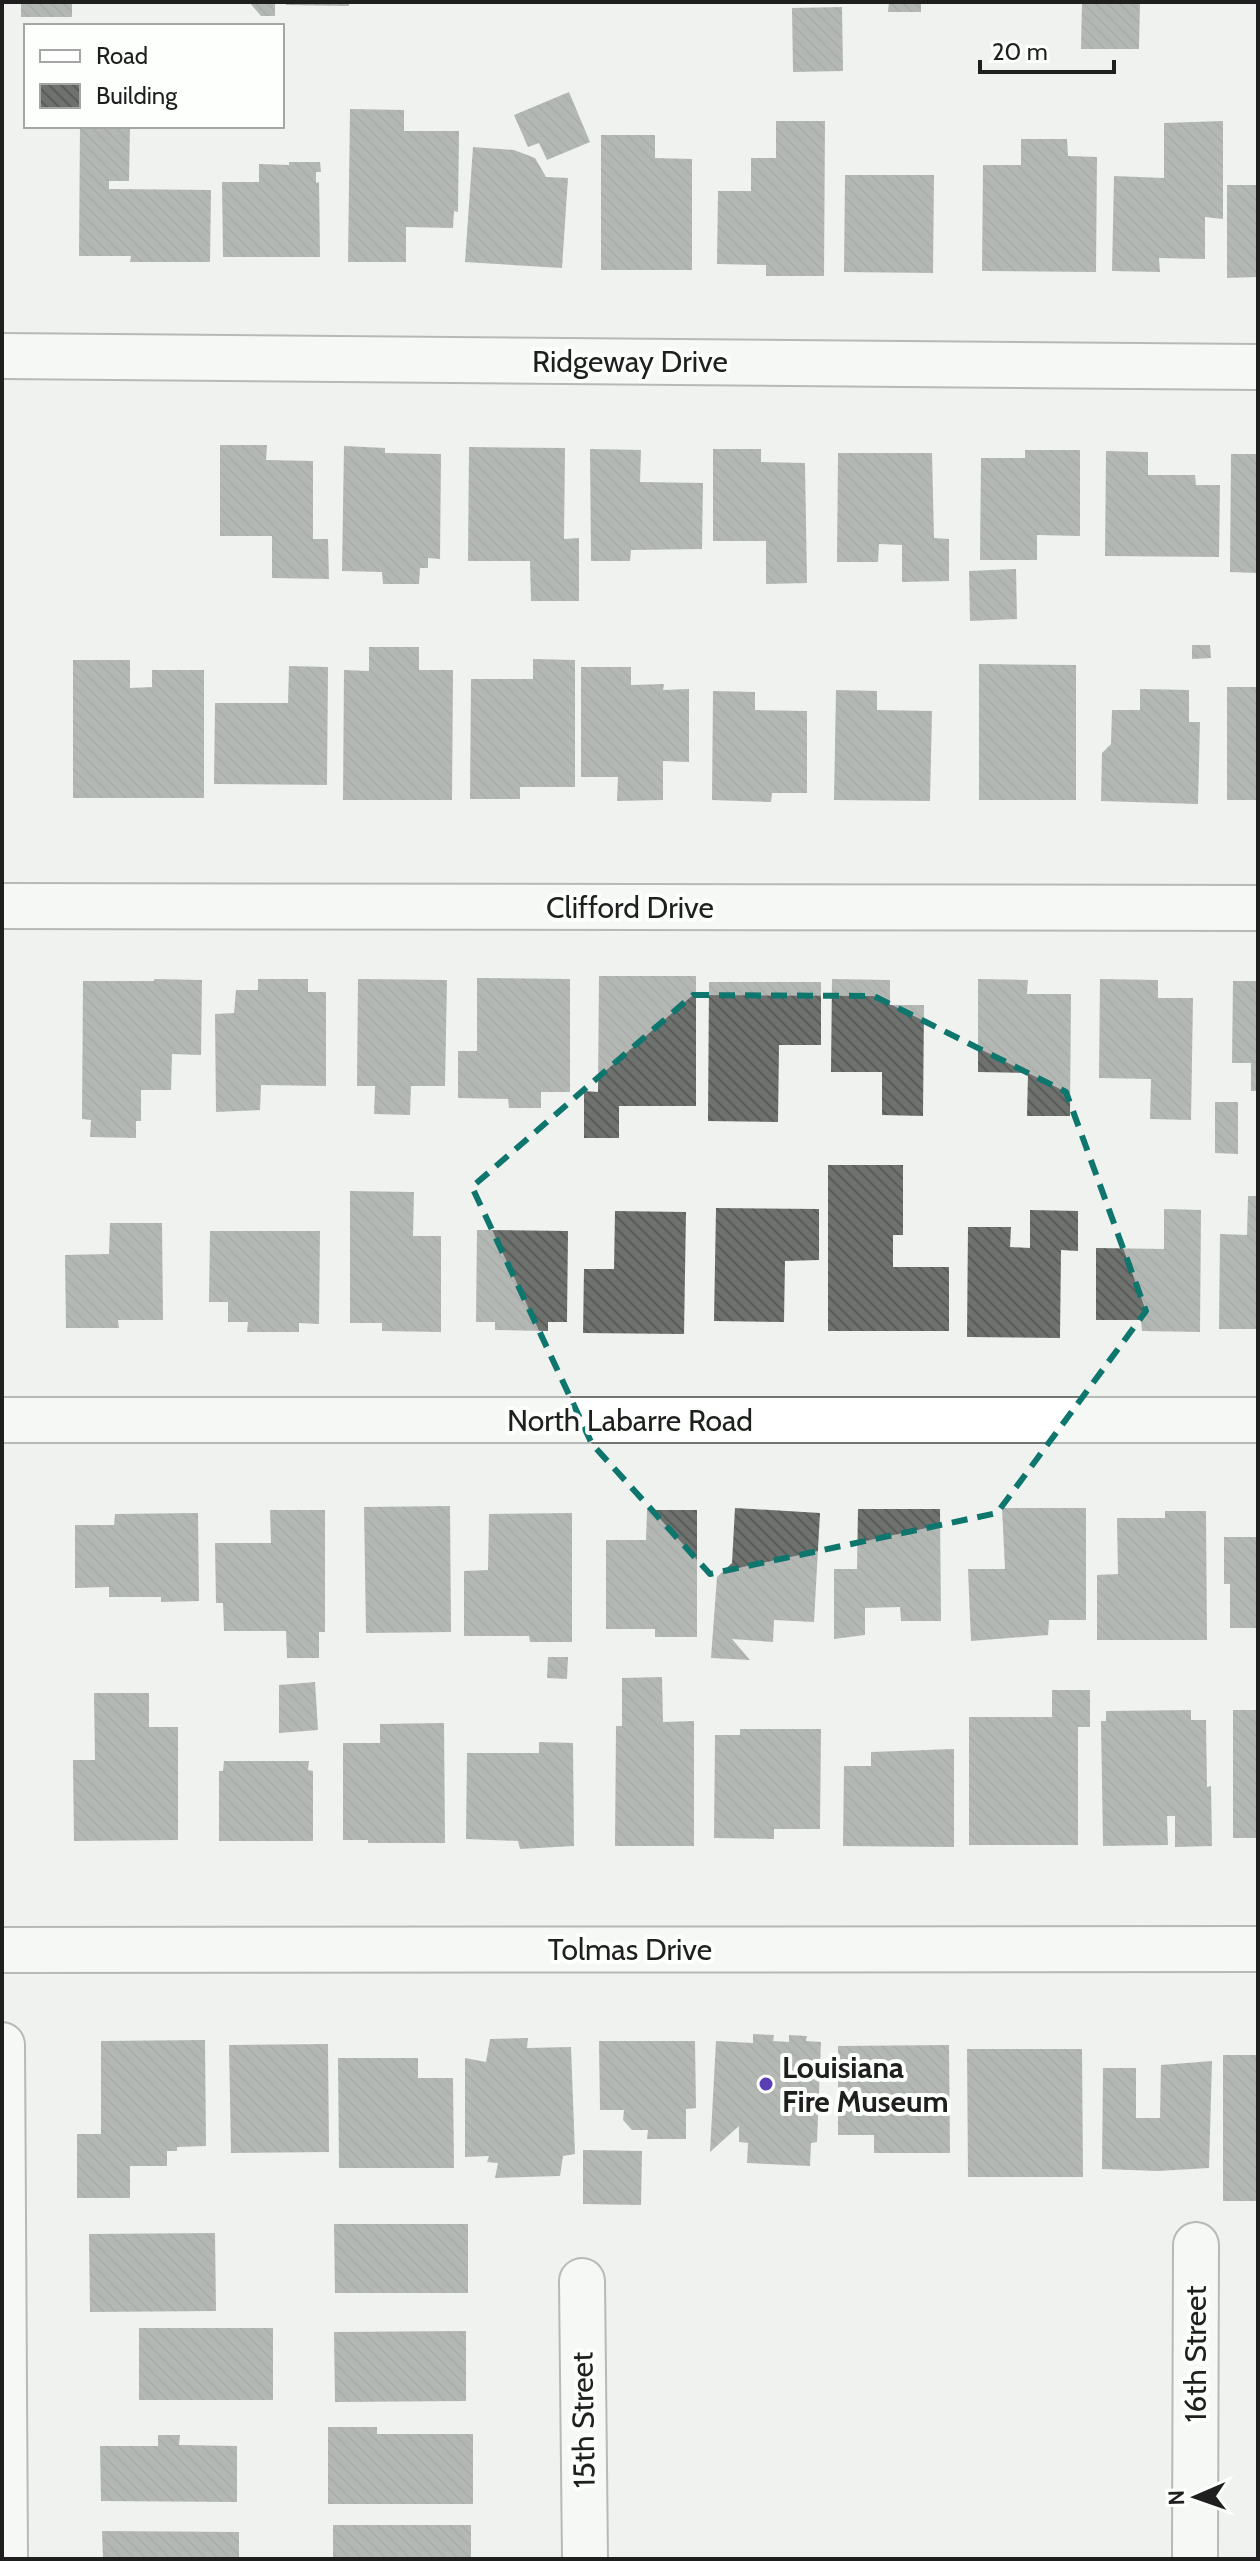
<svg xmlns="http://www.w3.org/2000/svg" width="1260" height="2561" font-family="Cabin,sans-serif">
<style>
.building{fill:url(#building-back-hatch)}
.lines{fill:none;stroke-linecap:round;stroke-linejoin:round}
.minor-casing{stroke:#727572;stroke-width:48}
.minor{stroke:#fff;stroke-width:44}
.marked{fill:none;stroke:#0f766e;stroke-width:6;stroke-dasharray:16 10;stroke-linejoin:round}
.poi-dot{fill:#5a3eb6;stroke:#fdfffd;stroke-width:3}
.labels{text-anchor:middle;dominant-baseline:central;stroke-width:8;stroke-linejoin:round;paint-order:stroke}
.street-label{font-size:30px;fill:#1e1f1e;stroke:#fdfffd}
.poi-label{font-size:30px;font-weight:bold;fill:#1e1f1e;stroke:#fdfffd;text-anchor:start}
</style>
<defs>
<pattern id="building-back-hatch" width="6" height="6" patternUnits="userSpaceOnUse" patternTransform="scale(2)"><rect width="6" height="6" fill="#6e716e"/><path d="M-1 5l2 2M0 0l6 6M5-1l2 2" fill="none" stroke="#5a5c5a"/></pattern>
</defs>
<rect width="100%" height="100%" fill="#eff2ef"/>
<g class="building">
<rect x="21" y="2" width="51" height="15"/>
<polygon points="249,2 275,2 275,16 261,16"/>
<polygon points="286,2 349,2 349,6 286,5"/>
<polygon points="889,2 921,2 921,12 888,12"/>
<polygon points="1082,2 1140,2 1139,49 1081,49"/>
<polygon points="842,7 843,71 793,72 792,8"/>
<polygon points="569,92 590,142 547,160 539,143 528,147 514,115"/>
<polygon points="350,109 404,110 404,131 459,131 458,212 454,211 453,228 406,227 406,262 348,262"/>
<polygon points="776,121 825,121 824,276 766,276 766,265 717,264 718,191 751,191 751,158 776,158"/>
<polygon points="1223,121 1223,219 1205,217 1205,259 1159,258 1160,272 1112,271 1114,176 1164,178 1164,123"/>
<polygon points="80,126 130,126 129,181 109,181 109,189 211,190 210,262 130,262 131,256 79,256"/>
<polygon points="601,135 655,135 655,158 692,159 692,270 601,270"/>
<polygon points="1021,139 1067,139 1068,156 1097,157 1096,272 982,271 983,165 1021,165"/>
<polygon points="473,147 514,150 535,158 546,177 568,178 562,268 465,262"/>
<polygon points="289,162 320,162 321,172 316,172 316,183 319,182 320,257 223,257 222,182 259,182 259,164 289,165"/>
<polygon points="845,175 934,175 933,273 844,272"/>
<polygon points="1227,185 1258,185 1258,277 1227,278"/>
<polygon points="220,445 267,445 266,460 313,461 313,539 328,539 329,579 272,578 272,536 220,536"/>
<polygon points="344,446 385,448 385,453 441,454 440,559 428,558 428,568 420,568 419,584 383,584 382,572 342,571"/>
<polygon points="469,447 565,448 564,539 579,538 579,601 531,601 530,561 468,561"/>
<polygon points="590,449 641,450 640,482 703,483 702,549 631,550 630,561 591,561"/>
<polygon points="713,449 761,449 761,462 805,463 807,583 766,584 766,541 713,541"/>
<polygon points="1025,450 1080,450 1080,536 1037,535 1037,560 980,560 981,458 1025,458"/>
<polygon points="1106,451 1148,452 1148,475 1195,475 1196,485 1220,485 1219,557 1105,556"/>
<polygon points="838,453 932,453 934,538 949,539 949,581 902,582 902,545 879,544 878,562 837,562"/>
<polygon points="1231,454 1258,454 1258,573 1230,572"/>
<polygon points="1016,569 1017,619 970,621 969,571"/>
<polygon points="1192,645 1210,645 1211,658 1192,659"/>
<polygon points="369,647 419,647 419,670 453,670 452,800 343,800 344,670 369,671"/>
<polygon points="533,659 575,660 575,787 520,787 520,799 470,799 471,679 533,679"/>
<polygon points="73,660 130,660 130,688 152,687 152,670 204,670 204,798 73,798"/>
<polygon points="979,664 1076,665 1076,800 979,800"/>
<polygon points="289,666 328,667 327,785 214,784 215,703 288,703"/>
<polygon points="581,667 631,667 631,685 664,684 663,690 689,689 689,762 663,761 663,800 617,801 618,777 581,777"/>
<rect x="1227" y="687" width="31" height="113"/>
<polygon points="1140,689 1189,690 1189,722 1200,722 1198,804 1101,801 1102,753 1111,744 1112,710 1140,710"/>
<polygon points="836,690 877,691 877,710 932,711 930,801 834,800"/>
<polygon points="713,691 755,692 755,710 807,711 807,793 772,793 771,802 712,800"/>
<polygon points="599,976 696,976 696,1106 619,1106 619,1138 584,1138 584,1091 598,1092"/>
<polygon points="477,978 570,979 570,1092 541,1092 541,1108 509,1108 508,1099 458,1098 458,1051 477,1051"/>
<polygon points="154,979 202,980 201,1055 172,1054 171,1090 141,1090 141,1121 136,1121 136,1138 90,1137 91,1120 82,1119 83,981 154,981"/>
<polygon points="258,979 308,979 308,992 326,992 326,1086 261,1085 260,1110 216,1112 215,1014 234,1013 236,990 258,990"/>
<polygon points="358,979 447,980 445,1086 411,1086 410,1115 374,1114 375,1086 357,1086"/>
<polygon points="832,979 890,980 890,1005 924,1005 923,1116 882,1115 882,1072 831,1072"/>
<polygon points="978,979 1028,980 1027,994 1071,994 1070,1116 1027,1116 1028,1073 978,1072"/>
<polygon points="1100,979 1158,980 1158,998 1193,998 1191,1120 1150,1119 1151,1079 1099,1078"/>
<polygon points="1233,981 1258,981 1258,1091 1251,1091 1251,1063 1232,1063"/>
<polygon points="709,982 821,982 821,1045 779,1045 778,1122 708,1121"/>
<polygon points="1215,1102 1238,1102 1238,1154 1215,1153"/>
<polygon points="828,1165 903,1165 903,1235 893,1235 893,1267 949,1267 949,1331 828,1331"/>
<polygon points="350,1191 414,1192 413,1236 441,1236 441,1332 382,1331 382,1323 350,1323"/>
<polygon points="1248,1196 1258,1196 1258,1329 1219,1329 1220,1234 1247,1235"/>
<polygon points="716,1208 819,1209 819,1260 785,1261 784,1322 714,1321"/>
<polygon points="1164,1209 1201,1210 1200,1332 1142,1331 1141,1320 1096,1320 1096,1248 1164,1249"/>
<polygon points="1030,1210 1078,1211 1078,1251 1061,1250 1060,1338 967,1337 968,1227 1011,1227 1010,1247 1030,1248"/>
<polygon points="615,1211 686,1212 684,1334 583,1333 584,1269 614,1269"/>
<polygon points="110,1223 162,1223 163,1320 118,1320 119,1328 66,1328 65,1255 109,1254"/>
<polygon points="477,1230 568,1231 567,1322 548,1322 548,1331 495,1330 495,1322 476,1322"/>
<polygon points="210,1231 320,1231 319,1324 299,1323 299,1332 247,1332 248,1322 228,1322 228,1302 209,1302"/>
<polygon points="450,1506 451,1632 366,1633 364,1507"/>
<polygon points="735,1508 820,1513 814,1622 774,1620 773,1642 732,1639 750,1660 711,1658 717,1577 732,1563"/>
<polygon points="1002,1508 1086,1508 1086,1620 1049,1620 1048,1635 971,1641 968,1569 1005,1569"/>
<polygon points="858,1509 940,1509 941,1621 901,1621 900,1607 865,1608 865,1635 834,1639 834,1569 857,1569"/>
<polygon points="270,1510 325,1510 325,1632 319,1632 319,1658 287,1658 286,1631 224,1631 223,1603 216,1603 215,1543 271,1543"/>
<polygon points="647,1510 697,1510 697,1637 655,1637 655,1629 606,1629 606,1540 646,1540"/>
<polygon points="1165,1511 1206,1511 1207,1640 1097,1640 1097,1575 1118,1574 1117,1518 1165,1518"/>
<polygon points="198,1513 199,1601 161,1602 161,1597 109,1597 109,1587 75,1588 75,1525 114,1525 115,1514"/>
<polygon points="572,1513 572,1642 530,1642 529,1636 464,1636 464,1571 488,1570 489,1514"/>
<polygon points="1224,1537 1258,1537 1258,1628 1230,1628 1230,1584 1224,1584"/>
<polygon points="548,1657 568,1657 567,1679 547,1678"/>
<polygon points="662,1677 663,1722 694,1721 694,1846 615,1846 616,1726 622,1726 622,1678"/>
<polygon points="315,1682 318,1730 279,1733 279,1685"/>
<polygon points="1052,1690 1090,1690 1090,1727 1078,1727 1078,1845 969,1845 969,1717 1052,1717"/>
<polygon points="94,1693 149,1693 149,1727 178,1727 178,1840 74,1841 73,1760 95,1760"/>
<polygon points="1191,1710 1191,1720 1206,1720 1207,1787 1211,1786 1212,1846 1175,1847 1175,1816 1167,1816 1168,1845 1103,1846 1101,1721 1106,1721 1106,1711"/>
<rect x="1233" y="1710" width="25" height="128"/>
<polygon points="444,1723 445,1843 368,1843 368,1840 343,1840 343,1743 380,1743 380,1724"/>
<polygon points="740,1729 821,1729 820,1829 774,1829 774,1839 714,1838 715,1735 740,1735"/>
<polygon points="539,1742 573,1743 574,1846 520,1849 518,1841 466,1839 467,1753 539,1753"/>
<polygon points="954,1749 954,1847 843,1846 844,1766 871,1766 871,1752"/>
<polygon points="224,1761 309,1761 308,1770 313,1771 313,1841 219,1841 219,1771 223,1771"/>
<polygon points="753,2034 774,2035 773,2041 789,2042 789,2035 807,2036 806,2041 821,2042 817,2142 811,2143 810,2166 747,2163 748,2143 739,2142 739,2126 710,2152 716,2041 753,2043"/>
<polygon points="528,2038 527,2048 571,2047 575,2154 563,2156 560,2176 495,2178 498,2163 487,2162 489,2156 465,2157 465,2058 486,2062 490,2039"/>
<polygon points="205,2040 206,2146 177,2147 177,2151 167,2151 167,2166 130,2166 130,2198 77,2198 77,2134 101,2134 101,2041"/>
<polygon points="599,2041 695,2041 696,2108 686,2109 686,2139 647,2139 648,2130 632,2130 623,2120 624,2110 600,2110"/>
<polygon points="328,2044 329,2152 231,2153 229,2045"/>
<polygon points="949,2045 950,2153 874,2153 874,2135 838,2135 838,2046"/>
<polygon points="967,2049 1082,2049 1083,2177 968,2177"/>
<rect x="1223" y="2055" width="35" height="146"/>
<polygon points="338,2058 418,2058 418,2078 453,2078 454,2168 339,2168"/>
<polygon points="1212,2061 1209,2168 1158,2171 1102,2169 1103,2068 1136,2068 1136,2118 1160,2118 1161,2065"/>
<polygon points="583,2150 642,2151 641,2205 583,2204"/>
<polygon points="334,2224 468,2224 468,2293 335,2293"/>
<polygon points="215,2233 216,2311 90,2312 89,2234"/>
<rect x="139" y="2328" width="134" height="72"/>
<polygon points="466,2331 466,2401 335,2402 334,2332"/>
<polygon points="328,2427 377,2427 377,2434 473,2434 473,2504 328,2504"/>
<polygon points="158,2435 180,2435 179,2445 237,2446 237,2502 101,2501 100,2446 158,2446"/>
<rect x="333" y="2525" width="138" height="34"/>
<polygon points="102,2531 239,2532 239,2559 103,2559"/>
</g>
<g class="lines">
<g class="minor-casing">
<g id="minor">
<polyline points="2,356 1258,367"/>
<polyline points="2,906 1258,908"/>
<polyline points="2,1420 1258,1420"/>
<polyline points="2,1950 1258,1949"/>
<polyline points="2,2045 5,2559"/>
<polyline points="582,2281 585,2559"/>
<polyline points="1195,2559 1196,2245"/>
</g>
</g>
<use href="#minor" class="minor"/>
</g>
<path d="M0 0H1260V2561H0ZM693,995L874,996L1066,1092L1146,1311L997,1513L710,1574L592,1444L472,1187Z" fill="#eff2ef" fill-opacity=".55" fill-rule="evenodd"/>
<path class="marked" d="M693,995L874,996L1066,1092L1146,1311L997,1513L710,1574L592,1444L472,1187Z"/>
<circle class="poi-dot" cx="766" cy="2084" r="8"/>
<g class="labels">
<g class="street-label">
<text x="630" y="361">Ridgeway Drive</text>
<text x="630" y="907">Clifford Drive</text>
<text x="630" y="1420">North Labarre Road</text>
<text x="630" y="1949">Tolmas Drive</text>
<text transform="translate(1195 2354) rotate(-90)">16th Street</text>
<text transform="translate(583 2420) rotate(-91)">15th Street</text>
</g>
<g class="poi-label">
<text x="782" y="2067">Louisiana<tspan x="782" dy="34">Fire Museum</tspan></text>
</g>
</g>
<rect width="1260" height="2561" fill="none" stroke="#1e1f1e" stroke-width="8"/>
<rect x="24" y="24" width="260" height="104" fill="#fdfffd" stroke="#a4a5a4" stroke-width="2"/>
<rect x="40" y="50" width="40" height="12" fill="#ffffff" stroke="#a4a5a4" stroke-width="2"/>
<text x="96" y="64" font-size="24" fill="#1e1f1e">Road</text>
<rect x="40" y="84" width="40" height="24" fill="url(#building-back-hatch)" stroke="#a4a5a4" stroke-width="2"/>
<text x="96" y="104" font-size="24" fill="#1e1f1e">Building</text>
<g transform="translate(1196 2497) rotate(268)" stroke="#fdfffd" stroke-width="6" paint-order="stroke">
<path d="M0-6L14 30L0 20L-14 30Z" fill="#1e1f1e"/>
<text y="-12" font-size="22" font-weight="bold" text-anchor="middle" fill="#1e1f1e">N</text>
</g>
<path d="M980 60v12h134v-12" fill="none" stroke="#1e1f1e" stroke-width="4"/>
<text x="992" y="60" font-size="24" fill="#1e1f1e" stroke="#fdfffd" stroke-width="6" paint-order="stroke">20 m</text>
</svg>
